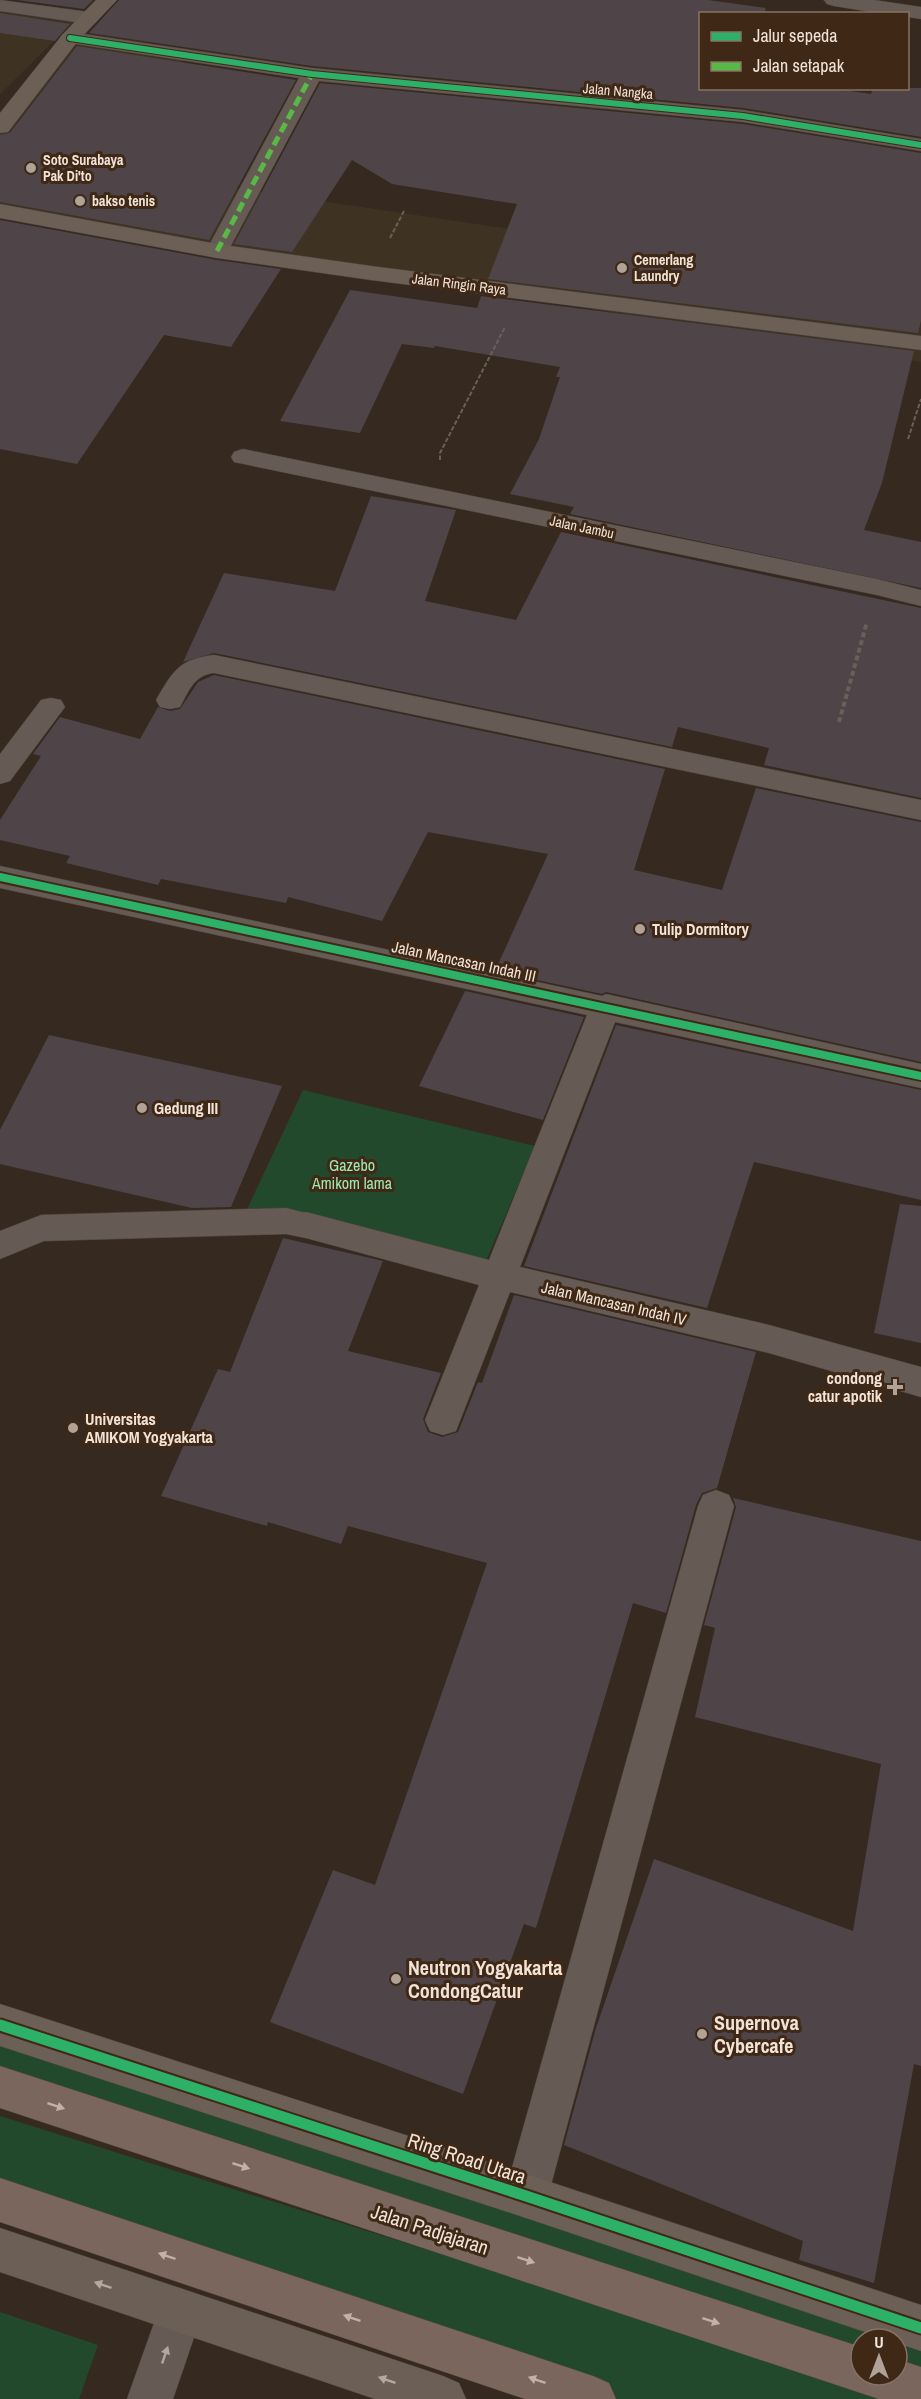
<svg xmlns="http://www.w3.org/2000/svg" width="921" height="2399" font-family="'Archivo Narrow',sans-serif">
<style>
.commercial{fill:#3e3323}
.green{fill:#23492d}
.building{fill:#4f4549}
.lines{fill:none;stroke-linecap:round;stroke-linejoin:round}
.lane-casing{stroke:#4f443c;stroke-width:1}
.street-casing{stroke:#4f443c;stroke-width:1}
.secondary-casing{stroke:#4f443c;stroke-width:1}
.highway-casing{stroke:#4f443c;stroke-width:1}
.path-far1{stroke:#696059;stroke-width:2;stroke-dasharray:4.5 2;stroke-linecap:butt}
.path{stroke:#696059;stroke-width:4;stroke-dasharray:5 3;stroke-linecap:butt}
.lane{fill:#655b54;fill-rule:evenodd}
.street{fill:#655b54;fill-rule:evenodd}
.secondary{fill:#6c5f56;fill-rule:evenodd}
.highway{fill:#7a665c;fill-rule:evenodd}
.quiet{stroke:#58b947;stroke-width:5;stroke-dasharray:10 5;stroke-linecap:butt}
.cycleway-far2-casing{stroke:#3f2816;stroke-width:8}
.cycleway-far1-casing{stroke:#3f2816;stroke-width:12}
.cycleway-casing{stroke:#3f2816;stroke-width:15}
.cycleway-far2{stroke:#2db169;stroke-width:6}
.cycleway-far1{stroke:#2db169;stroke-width:8}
.cycleway{stroke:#2db169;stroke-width:11}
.oneway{fill:#c2b1a6}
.oneway2{fill:#b6a89d}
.oneway3{fill:#b3a69c}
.poi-dot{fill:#b0a297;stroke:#3f2816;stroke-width:2}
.labels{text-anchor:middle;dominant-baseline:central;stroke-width:6;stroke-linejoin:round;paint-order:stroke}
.far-street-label{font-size:14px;fill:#f2e3d7;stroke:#3f2816}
.far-poi-label{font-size:14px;font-weight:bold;fill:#f2e3d7;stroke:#3f2816;text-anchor:start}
.poi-label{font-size:16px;font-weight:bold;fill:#f2e3d7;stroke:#3f2816;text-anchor:start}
.street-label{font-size:16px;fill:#f2e3d7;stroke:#3f2816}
.park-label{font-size:16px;fill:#9ee9b1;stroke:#3f2816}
.near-poi-label{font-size:20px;font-weight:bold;fill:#f2e3d7;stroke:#3f2816;text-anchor:start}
.near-street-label{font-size:20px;fill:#f2e3d7;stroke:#3f2816}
</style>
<rect width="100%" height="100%" fill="#36291f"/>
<g class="commercial">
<polygon points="0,3 76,19 0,94"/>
<polygon points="71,41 184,58 105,169 921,290 921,362 0,214 0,130"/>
</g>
<g class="green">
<polygon points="303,1090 535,1146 480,1275 241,1222"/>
<polygon points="0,2025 921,2326 921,2382 897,2373 897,2339 861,2339 861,2361 0,2071"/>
<polygon points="0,2116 904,2399 573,2399 0,2210"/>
<polygon points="0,2312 98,2345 79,2399 0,2399"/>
</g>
<g class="building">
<polygon points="17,0 93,0 84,9"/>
<polygon points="119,0 708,0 766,8 764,14 700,14 700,88 830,88 871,94 873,88 921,88 921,137 743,108 312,66 89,33"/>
<polygon points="0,13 70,24 55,41 0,33"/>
<polygon points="77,46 296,80 209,240 0,202 0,135 10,133"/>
<polygon points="320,83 743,124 921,153 921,320 918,333 488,279 517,204 392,184 352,160 292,252 234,244"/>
<polygon points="0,220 217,260 281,269 231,347 164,335 77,464 0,449"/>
<polygon points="350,290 477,308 481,296 914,351 882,483 864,530 921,542 921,588 570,514 574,507 510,494 539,439 560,377 556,377 560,367 435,346 434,348 402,344 360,433 280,421"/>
<polygon points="371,496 456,510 425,601 516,620 561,532 921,608 921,798 764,765 769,748 678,727 672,747 214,653 183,662 224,573 335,591"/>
<polygon points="214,675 665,769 634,870 722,890 756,788 921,822 921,1062 606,992 602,994 495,971 548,854 428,832 382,921 288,897 286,903 161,879 158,885 66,863 70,856 0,840 0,820 41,756 33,754 60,717 140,739 158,707 170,711 180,709 198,682"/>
<polygon points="465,991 584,1017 543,1120 419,1086"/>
<polygon points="616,1025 921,1090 921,1200 754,1162 707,1308 524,1266"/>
<polygon points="49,1035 282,1086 231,1207 192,1208 0,1164 0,1130"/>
<polygon points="900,1204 921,1206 921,1343 874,1333"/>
<polygon points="283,1238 383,1261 348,1351 441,1373 423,1419 428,1432 442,1437 458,1432 478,1382 482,1383 514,1295 756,1352 717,1488 702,1493 696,1505 666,1613 633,1603 536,1928 524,1924 463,2094 270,2022 333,1870 375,1885 487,1563 348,1526 341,1544 268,1522 267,1526 161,1496 218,1369 230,1372"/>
<polygon points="733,1498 921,1541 921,2066 914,2064 874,2283 799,2260 803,2241 564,2145 596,2028 654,1859 853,1931 881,1764 695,1717 715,1628 704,1625 736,1507"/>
</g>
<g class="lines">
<g class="lane-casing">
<g id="lane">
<polygon points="51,698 61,700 65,707 10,781 0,784 0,754 41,700"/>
<polygon points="286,1208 318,1216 323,1225 318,1234 306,1238 286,1234 44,1241 0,1259 0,1231 41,1215"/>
<polygon points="716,1490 729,1495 734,1506 548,2196 541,2211 526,2218 511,2211 504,2196 698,1506 703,1495"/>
<polygon points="180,2288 196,2295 203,2311 173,2399 127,2399 164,2295"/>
</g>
</g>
<g class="street-casing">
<g id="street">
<polygon points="0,0 89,12 96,14 99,18 96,22 89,24 0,11"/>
<polygon points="824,0 874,0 921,7 921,19 908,17 908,14 884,14 834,6 827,4"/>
<polygon points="70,32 312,68 743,110 921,139 921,151 743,122 319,81 228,251 225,256 217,258 209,256 206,251 299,78 63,42 60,38 63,34"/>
<polygon points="243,449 877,579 921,590 921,606 877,595 234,462 231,457 234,452"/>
<path d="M214,655L921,800V820L214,673C194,675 189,691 180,707L170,709L160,707L156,700C173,671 179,659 214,655Z"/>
<polygon points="0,866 602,996 606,994 921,1064 921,1088 615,1022 520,1267 769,1325 921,1367 921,1397 769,1353 510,1292 456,1431 443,1435 430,1431 425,1420 479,1285 306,1238 294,1234 289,1225 294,1216 306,1212 489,1260 587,1015 0,888"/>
</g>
</g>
<g class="secondary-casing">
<g id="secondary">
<polygon points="96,0 117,0 77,42 8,132 0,133 0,113 63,34"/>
<polygon points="0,204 217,244 371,266 921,336 921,350 371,280 217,258 0,218"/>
<polygon points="0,2004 526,2174 921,2305 921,2351 897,2343 897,2339 886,2339 526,2218 0,2046"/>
<polygon points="0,2228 443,2376 459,2383 466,2399 375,2399 0,2272"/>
</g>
</g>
<g class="highway-casing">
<g id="highway">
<polygon points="0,2066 861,2347 861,2375 897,2375 897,2359 921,2367 921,2399 879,2399 0,2108"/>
<polygon points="0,2178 593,2376 609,2383 616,2399 525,2399 0,2222"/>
</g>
</g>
<g class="path-far1">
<polyline points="390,238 405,209"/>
<polyline points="908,439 921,399"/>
<polyline points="440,460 440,453 505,327"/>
</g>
<polyline class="path" points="839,722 867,622"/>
<use href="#lane" class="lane"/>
<use href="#street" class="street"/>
<use href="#secondary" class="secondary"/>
<use href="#highway" class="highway"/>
<polyline class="quiet" points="217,251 312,74 307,73"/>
<g class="cycleway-far2-casing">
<polyline id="cycleway-far2" points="70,38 312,74 743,116 921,145"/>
</g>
<g class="cycleway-far1-casing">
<polyline id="cycleway-far1" points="0,877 921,1076"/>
</g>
<g class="cycleway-casing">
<polyline id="cycleway" points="0,2025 526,2196 921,2328"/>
</g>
<use href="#cycleway-far2" class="cycleway-far2"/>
<use href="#cycleway-far1" class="cycleway-far1"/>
<use href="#cycleway" class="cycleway"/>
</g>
<defs><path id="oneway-solid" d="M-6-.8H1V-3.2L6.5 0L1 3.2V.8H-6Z" transform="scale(1.5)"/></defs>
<g class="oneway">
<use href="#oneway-solid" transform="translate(56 2106) rotate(18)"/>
<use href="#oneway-solid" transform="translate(241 2166) rotate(18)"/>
<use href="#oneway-solid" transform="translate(167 2256) rotate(-161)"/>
<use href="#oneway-solid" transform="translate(526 2260) rotate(18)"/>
<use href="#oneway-solid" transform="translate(352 2318) rotate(-161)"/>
<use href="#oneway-solid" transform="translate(711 2321) rotate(18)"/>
<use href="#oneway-solid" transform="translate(537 2380) rotate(-161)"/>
</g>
<g class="oneway2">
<use href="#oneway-solid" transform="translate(103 2285) rotate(-161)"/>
<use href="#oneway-solid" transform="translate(387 2380) rotate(-161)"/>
</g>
<use class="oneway3" href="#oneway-solid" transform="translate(165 2355) rotate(-71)"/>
<g class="poi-dot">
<circle cx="31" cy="168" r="6"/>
<circle cx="80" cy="201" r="6"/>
<circle cx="622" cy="268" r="6"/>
<circle cx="640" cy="929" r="6"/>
<circle cx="142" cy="1108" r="6"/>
<path d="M892 1378h6v6h6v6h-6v6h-6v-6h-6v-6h6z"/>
<circle cx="73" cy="1428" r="6"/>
<circle cx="396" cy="1979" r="6"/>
<circle cx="702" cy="2034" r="6"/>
</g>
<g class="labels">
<g class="far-street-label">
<text transform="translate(618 91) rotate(5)">Jalan Nangka</text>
<text transform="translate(459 284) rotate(7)">Jalan Ringin Raya</text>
<text transform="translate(582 527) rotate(12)">Jalan Jambu</text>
</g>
<g class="far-poi-label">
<text x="43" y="160">Soto Surabaya<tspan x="43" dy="16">Pak Di'to</tspan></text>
<text x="92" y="201">bakso tenis</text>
<text x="634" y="260">Cemerlang<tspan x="634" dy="16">Laundry</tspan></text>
</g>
<g class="poi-label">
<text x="652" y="929">Tulip Dormitory</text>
<text x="154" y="1108">Gedung III</text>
<text x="882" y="1378" text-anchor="end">condong<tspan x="882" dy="18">catur apotik</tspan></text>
<text x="85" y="1419">Universitas<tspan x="85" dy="18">AMIKOM Yogyakarta</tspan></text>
</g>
<g class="street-label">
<text transform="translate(464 961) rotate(12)">Jalan Mancasan Indah III</text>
<text transform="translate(614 1303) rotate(13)">Jalan Mancasan Indah IV</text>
</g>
<g class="park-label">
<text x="352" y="1165">Gazebo<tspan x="352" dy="18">Amikom lama</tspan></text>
</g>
<g class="near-poi-label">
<text x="408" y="1967">Neutron Yogyakarta<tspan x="408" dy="23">CondongCatur</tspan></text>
<text x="714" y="2022">Supernova<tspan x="714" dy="23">Cybercafe</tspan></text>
</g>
<g class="near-street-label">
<text transform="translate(467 2158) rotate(18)">Ring Road Utara</text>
<text transform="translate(430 2229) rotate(18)">Jalan Padjajaran</text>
</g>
</g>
<rect x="699" y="12" width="210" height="78" fill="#3f2816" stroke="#877363" stroke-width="1.5"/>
<rect x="711" y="32" width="30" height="9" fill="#2db169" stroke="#877363" stroke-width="1.5"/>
<text x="753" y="42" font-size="18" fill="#f2e3d7">Jalur sepeda</text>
<rect x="711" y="62" width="30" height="9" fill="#58b947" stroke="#877363" stroke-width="1.5"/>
<text x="753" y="72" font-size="18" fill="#f2e3d7">Jalan setapak</text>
<g transform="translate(879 2357)"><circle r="28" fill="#3f2816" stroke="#877363" stroke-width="1.5"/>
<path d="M0-4.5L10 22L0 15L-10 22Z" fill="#b0a297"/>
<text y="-9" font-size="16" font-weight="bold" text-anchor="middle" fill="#f2e3d7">U</text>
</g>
</svg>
